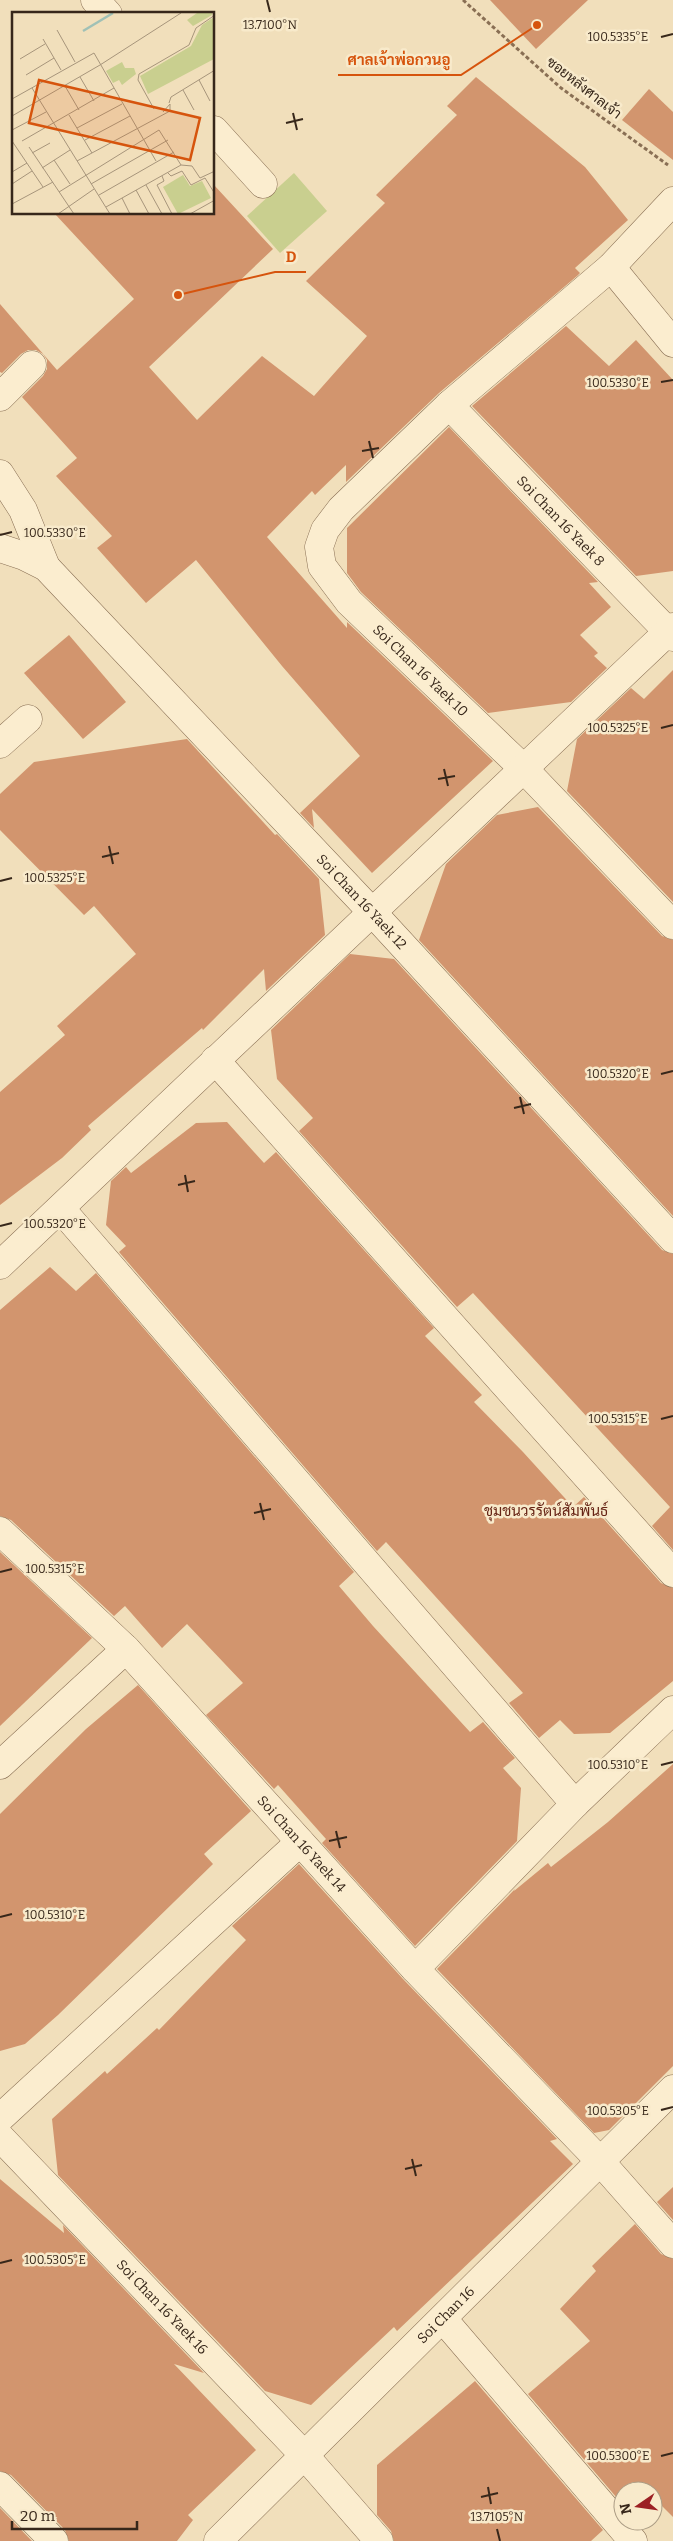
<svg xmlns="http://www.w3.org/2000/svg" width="673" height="2541" font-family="Bitter,Sarabun,serif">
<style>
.green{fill:#c9cf8f}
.building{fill:#d2956e}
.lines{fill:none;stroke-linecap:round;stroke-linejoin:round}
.minor-casing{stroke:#896f54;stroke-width:29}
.path{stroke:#896f54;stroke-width:3;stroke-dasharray:4 2.5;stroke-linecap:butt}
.minor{stroke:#fbedcf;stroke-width:28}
.ticks{fill:none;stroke:#37271a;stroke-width:2}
.labels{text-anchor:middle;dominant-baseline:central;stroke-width:5;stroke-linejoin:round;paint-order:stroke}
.street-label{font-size:14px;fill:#37271a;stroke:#f8eacb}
.neighbourhood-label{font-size:15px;fill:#672516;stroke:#f8eacb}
.inset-river{fill:none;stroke:#a0c1b6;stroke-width:2.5}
.inset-road{fill:none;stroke:#a7957b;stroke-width:1}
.view{fill:#d6540d;fill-opacity:0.15;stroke:#d6540d;stroke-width:2.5}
.inset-edge{fill:none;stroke:#37271a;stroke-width:2.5}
.ticks-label{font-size:12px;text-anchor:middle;fill:#37271a;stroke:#f8eacb;stroke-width:5;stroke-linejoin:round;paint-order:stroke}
.leader{fill:none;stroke:#d6540d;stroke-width:2}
.callout-dot{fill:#d6540d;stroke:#f8eacb;stroke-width:2}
.callout-label{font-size:15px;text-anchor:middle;font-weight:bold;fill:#d6540d;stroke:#f8eacb;stroke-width:5;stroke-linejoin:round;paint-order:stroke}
</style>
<rect width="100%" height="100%" fill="#f1dfbb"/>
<polygon class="green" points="294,173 327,211 280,253 247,216"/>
<g class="building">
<polygon points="490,0 588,0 536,49"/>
<polygon points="476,77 585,167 628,220 575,268 580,273 577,276 439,393 346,482 346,465 315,495 312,491 267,537 347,628 347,622 493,761 372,873 312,809 314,828 300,813 360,756 282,666 196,560 146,603 97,548 112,536 56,476 77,458 22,397 43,376 47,369 47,360 43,354 36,350 28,350 21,354 2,373 0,372 0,304 57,370 134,299 55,214 214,214 214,185 273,249 149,367 197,420 262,356 314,396 367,336 306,281 385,203 376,195 457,115 447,106"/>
<polygon points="649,89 673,112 673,160 622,120"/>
<polygon points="566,326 609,366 636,340 673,380 673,571 636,576 472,406"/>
<polygon points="449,427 598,582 589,583 611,607 580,635 598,653 594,656 607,668 571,702 488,713 361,592 347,573 347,528"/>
<polygon points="69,635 126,702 83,739 24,673"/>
<polygon points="673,670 673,902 567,791 577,739 631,688 644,699"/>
<polygon points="187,739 275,835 277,834 319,879 325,935 266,991 264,969 203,1030 202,1028 88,1126 91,1130 62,1158 0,1205 0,1092 65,1035 57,1026 136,954 94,906 84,915 0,830 0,794 34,762"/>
<polygon points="538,807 662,936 673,940 673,1216 419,940 446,864 497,815"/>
<polygon points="350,954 394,959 662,1250 673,1254 673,1550 652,1526 670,1507 473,1293 457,1307 299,1131 313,1118 277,1079 271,1030"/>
<polygon points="227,1122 264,1163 276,1152 434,1328 425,1336 482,1395 474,1402 523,1452 573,1507 584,1497 661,1583 673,1588 673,1681 610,1733 574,1734 560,1720 539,1738 509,1703 523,1693 386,1542 377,1551 119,1252 126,1246 106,1225 111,1181 126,1167 131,1173 196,1123"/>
<polygon points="50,1267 76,1291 96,1273 354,1572 339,1586 373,1626 470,1732 483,1722 515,1758 503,1768 521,1788 517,1841 415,1946 322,1843 326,1839 278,1785 274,1789 206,1715 243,1683 187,1624 162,1648 125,1606 114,1616 11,1520 0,1516 0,1310"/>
<polygon points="0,1552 92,1638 0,1726"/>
<polygon points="138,1685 251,1811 204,1854 213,1864 58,2015 25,2044 0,2051 0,1814 86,1729"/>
<polygon points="673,1764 673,2066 609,2130 594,2133 437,1969 515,1889 514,1891 548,1863 551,1867 608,1822"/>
<polygon points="299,1864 403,1979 557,2139 550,2141 573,2164 397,2331 394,2327 311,2405 265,2391 58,2175 52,2119 105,2071 107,2074 157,2028 159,2030 246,1940 232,1926"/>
<polygon points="0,2179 64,2233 63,2225 204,2373 174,2364 256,2450 188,2515 193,2520 177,2541 69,2541 65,2530 11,2475 0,2471"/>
<polygon points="673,2187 673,2220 657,2202"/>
<polygon points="635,2224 661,2254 673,2259 673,2517 653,2497 653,2491 623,2491 623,2505 528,2394 590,2341 560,2309 596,2271 592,2266"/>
<polygon points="475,2381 603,2530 591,2541 394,2541 391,2531 377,2515 377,2465"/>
<polygon points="0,2508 32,2541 0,2541"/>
</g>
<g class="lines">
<g class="minor-casing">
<g id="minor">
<polyline points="95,0 108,14"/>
<polyline points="214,130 263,184"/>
<path id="s1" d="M673,201L611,267L449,405L341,509L325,530L319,547L322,566L349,602L524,769L673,925"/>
<polyline points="611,267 673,343"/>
<polyline points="0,397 32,365"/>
<path id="s2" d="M449,405L673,637"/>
<polyline points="0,474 23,510 46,567"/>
<path id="s3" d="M0,548L24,556L46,567L372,912L673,1239"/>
<polyline points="0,744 28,719"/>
<polyline points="215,1060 673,1573"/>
<polyline points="61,1209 575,1804"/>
<polyline points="0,1265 673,627"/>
<path id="s4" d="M0,1531L126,1649L415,1969L599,2160L673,2244"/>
<polyline points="0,1765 126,1649"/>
<polyline points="415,1969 575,1804 673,1710"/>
<polyline points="0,2118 300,1842"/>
<path id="s5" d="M0,2137L305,2456L379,2541"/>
<polyline points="443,2319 633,2541"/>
<polyline points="0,2486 54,2541"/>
<path id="s6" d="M218,2541L673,2089"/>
</g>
</g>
<polyline class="path" points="463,0 561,88 668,165"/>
<use href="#minor" class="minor"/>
</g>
<path class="ticks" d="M267,0L270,12M661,37L673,34M293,113L297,130M286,123L303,119M661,382L673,380M369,441L373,458M362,451L379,448M0,535L12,532M661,728L673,725M444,769L448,786M438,779L455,776M109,846L113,864M102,857L119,853M0,881L12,878M661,1074L673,1071M520,1097L524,1114M514,1108L531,1104M185,1175L188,1192M178,1185L195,1181M0,1226L12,1223M661,1419L673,1416M260,1503L264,1520M254,1513L271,1509M0,1572L12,1569M661,1765L673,1762M336,1831L340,1848M329,1841L347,1837M0,1917L12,1914M661,2110L673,2107M412,2159L416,2176M405,2169L422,2165M0,2263L12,2260M661,2456L673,2453M488,2487L491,2504M481,2497L498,2493M497,2529L500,2541"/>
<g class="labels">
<g class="street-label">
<text transform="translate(584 88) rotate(38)">ซอยหลังศาลเจ้า</text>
<text stroke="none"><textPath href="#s2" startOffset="161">Soi Chan 16 Yaek 8</textPath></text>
<text stroke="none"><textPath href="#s1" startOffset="661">Soi Chan 16 Yaek 10</textPath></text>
<text stroke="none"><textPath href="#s3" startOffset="510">Soi Chan 16 Yaek 12</textPath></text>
<text stroke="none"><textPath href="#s4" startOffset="435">Soi Chan 16 Yaek 14</textPath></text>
<text stroke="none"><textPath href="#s5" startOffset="235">Soi Chan 16 Yaek 16</textPath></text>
<text stroke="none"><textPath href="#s6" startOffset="321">Soi Chan 16</textPath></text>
</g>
<g class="neighbourhood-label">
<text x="546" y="1511">ชุมชนวรรัตน์สัมพันธ์</text>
</g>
</g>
<g transform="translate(12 12)">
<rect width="202" height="202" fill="#f1dfbb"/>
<path d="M185,1H200V3L181,14L175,8ZM202,5V47L136,82L128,64L179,34L190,13ZM110,50L113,56H122L124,62L110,73L107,68L101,71L94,59ZM171,163L178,174L190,169L199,186L166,202L151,175Z" fill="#c9cf8f"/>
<path class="inset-river" d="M71,19L101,1"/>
<path class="inset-road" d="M45,18L63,50M31,27L49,58M8,47L33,32M14,63L42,46M68,65L82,89M187,68L198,89M53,74L67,98M20,76L98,202M171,78L182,98M0,87L82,41L144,149M157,91L159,85L203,58M142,97L126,68L127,62L177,33L184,16L203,3M57,103L80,141M0,104L88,53L169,1M65,116L110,92M0,118L34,100M73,128L118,104M0,129L31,175M10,129L102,76M17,135L62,202M20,141L38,131M42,148L58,172M65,149L158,99V92L151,100M169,153L180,154L188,166L203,159M30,156L58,138M0,160L15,151M156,161L159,164L170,159L179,173L193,166L203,182M150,164L152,169L145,173L160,202M0,172L20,159M79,172L156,128M134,173L150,202M124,178L137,202M47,180L147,118L169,153M87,183L162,140M110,186L118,202M0,192L41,170M94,195L169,153M46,202L82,177M178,202L203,188"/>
<path class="view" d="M27,68L188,106L178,148L17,111Z"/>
<rect width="202" height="202" class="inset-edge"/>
</g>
<g class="ticks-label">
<text x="270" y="29">13.7100°N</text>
<text x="618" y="41">100.5335°E</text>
<text x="618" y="387">100.5330°E</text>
<text x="55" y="537">100.5330°E</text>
<text x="618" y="732">100.5325°E</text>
<text x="55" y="882">100.5325°E</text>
<text x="618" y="1078">100.5320°E</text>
<text x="55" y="1228">100.5320°E</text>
<text x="618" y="1423">100.5315°E</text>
<text x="55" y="1573">100.5315°E</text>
<text x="618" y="1769">100.5310°E</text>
<text x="55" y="1919">100.5310°E</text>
<text x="618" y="2115">100.5305°E</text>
<text x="55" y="2264">100.5305°E</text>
<text x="618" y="2460">100.5300°E</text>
<text x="497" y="2521">13.7105°N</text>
</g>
<path class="leader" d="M537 25L461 75H338M178 295L275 272H306"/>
<g class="callout-dot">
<circle cx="537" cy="25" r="5"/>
<circle cx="178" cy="295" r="5"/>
</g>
<g class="callout-label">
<text x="399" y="65">ศาลเจ้าพ่อกวนอู</text>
<text x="291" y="262">D</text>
</g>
<g transform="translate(638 2506) rotate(257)"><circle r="24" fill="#f8eacb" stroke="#ab9c84"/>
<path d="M0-4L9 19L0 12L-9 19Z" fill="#9c2024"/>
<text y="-8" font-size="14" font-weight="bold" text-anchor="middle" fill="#37271a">N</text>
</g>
<path d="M12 2521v8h125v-8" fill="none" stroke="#37271a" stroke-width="2.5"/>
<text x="20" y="2521" font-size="15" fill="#37271a" stroke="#f8eacb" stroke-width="4" paint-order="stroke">20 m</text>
</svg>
